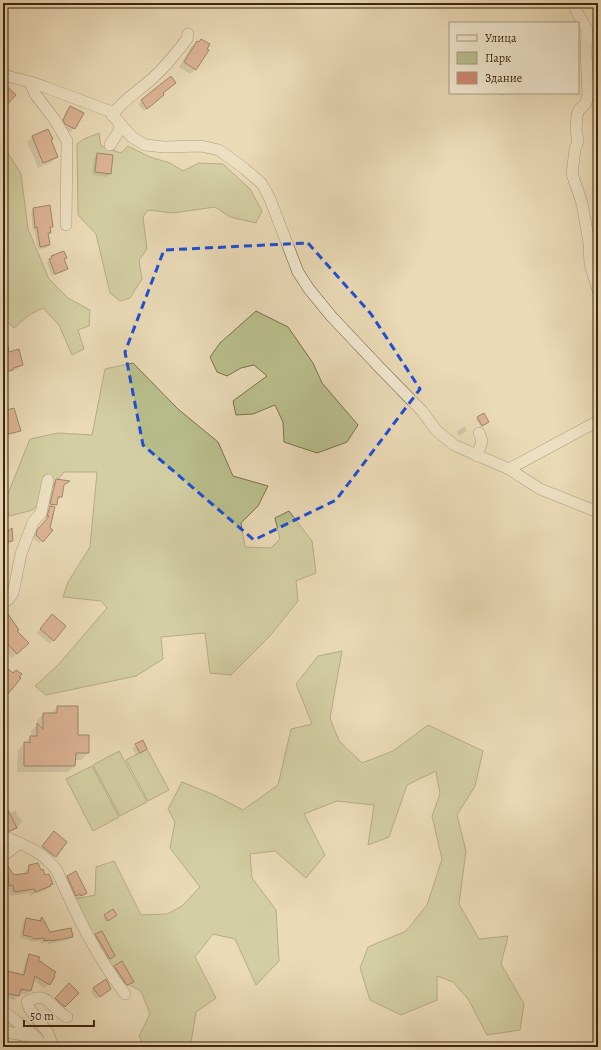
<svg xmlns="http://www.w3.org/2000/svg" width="601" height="1050" font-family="Alegreya,serif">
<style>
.green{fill:#b9bf8d;stroke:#7b724c}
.shadow{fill:#0003}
.building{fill:#ce866e;stroke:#3d260b}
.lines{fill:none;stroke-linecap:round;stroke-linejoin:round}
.minor-casing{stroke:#685336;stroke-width:12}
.minor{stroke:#f1e7d0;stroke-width:11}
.marked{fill:none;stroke:#1d4ed8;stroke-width:3;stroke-dasharray:8 5;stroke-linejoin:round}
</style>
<rect width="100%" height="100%" fill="#eadab7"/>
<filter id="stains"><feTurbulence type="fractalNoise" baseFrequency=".005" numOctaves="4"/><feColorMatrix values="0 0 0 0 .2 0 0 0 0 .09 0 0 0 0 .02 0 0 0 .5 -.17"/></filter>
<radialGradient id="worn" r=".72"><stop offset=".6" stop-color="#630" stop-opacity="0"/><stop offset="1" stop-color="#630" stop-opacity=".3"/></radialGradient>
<g class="green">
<polygon points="99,133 101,146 121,153 128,146 150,157 170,163 183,171 199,163 223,164 250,189 262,211 256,223 230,217 215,207 173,213 148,210 143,217 147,249 139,260 142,279 130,298 120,301 110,293 96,234 78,215 77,144 84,139"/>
<polygon points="3,145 21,174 28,229 49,279 68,298 90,310 89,326 78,330 84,349 72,355 59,325 43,308 29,315 14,328 3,318"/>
<polygon points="256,311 288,327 313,363 322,383 358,425 347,442 317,453 284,442 283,422 275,405 253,414 236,415 233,401 267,376 254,365 241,368 227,376 217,372 210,357 220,343"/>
<polygon points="133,363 178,409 218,442 233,476 268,486 258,506 241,523 245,547 271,548 280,539 275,518 289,511 312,541 316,573 296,581 298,601 269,637 231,675 210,673 205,633 161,637 163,659 136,676 46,695 35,686 58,665 107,608 101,601 63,597 68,582 90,547 97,472 64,472 33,510 9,516 5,501 30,439 58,433 92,435 105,369"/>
<polygon points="342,651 330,718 339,741 362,763 393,751 428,725 483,751 475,786 457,815 466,851 459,904 479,939 508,936 501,964 524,1004 520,1030 487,1035 468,999 453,982 437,976 437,1000 401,1015 370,1000 360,968 368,947 406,931 427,905 442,859 432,816 440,794 436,771 407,785 389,837 368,845 374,805 337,801 304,814 325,855 306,878 275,851 250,854 252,878 276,910 279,961 256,985 235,939 213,934 195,957 216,998 196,1012 191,1043 219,1047 143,1047 139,1036 150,1014 141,991 112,976 70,900 95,895 96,867 114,861 141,915 167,914 182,906 200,887 170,848 175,822 168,809 182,782 212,794 243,810 278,785 291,729 312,724 296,684 318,656"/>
<polygon points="147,749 169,790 148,801 126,760"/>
<polygon points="119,751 147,802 120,816 93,765"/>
<polygon points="92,766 119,817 93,831 66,779"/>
</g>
<g class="shadow">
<polygon points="197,42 206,49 196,69 190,74 179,67 191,47"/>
<polygon points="3,56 7,57 3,66"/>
<polygon points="171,77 160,98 144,111 138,104"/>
<polygon points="501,93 510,93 501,96"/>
<polygon points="70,107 74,128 71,132 62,127 60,124 67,110"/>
<polygon points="32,137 50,141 57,157 52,162 38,168 27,142"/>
<polygon points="98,154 110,173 107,177 92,175 94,158"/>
<polygon points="34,209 52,226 49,229 50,232 47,235 49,245 46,248 38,249 34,230 33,230 31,212"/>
<polygon points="52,257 66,258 64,260 67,269 63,272 52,276 47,263"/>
<polygon points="3,338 9,353 22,365 16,370 9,372 7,375 3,376"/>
<polygon points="3,412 19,429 14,434 3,436"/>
<polygon points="483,414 488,422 481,427 476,419"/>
<polygon points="465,426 467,431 459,436 457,431"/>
<polygon points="56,480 68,482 63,486 61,497 57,500 56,504 53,508 42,541 39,543 33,538 35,534 48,519 45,518 47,510 50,507 48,506 53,483"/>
<polygon points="3,525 7,525 8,532 12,541 8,545 3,546"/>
<polygon points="3,618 28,643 12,658 3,649"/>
<polygon points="49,619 53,640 50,644 37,633"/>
<polygon points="3,670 19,679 3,699"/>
<polygon points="58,707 88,753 81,760 75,760 74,766 68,772 17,772 18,750 31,736 31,731 37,725 37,721 43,714 51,713"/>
<polygon points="3,712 4,724 4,739 3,741"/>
<polygon points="3,743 4,743 4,754 3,755"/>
<polygon points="136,745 146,749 136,755 132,748"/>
<polygon points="3,803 9,814 16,810 17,817 20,817 22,821 17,828 6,834 3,833"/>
<polygon points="51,835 55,856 52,859 40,849"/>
<polygon points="7,866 14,876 24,874 25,871 30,866 40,871 52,883 46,890 30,896 29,893 10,896 9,889 5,890 3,870"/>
<polygon points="67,876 86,893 83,896 78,899 76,897 73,899 64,880"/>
<polygon points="112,910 115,916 106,922 103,917"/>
<polygon points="27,919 38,922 41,919 49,933 72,937 68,940 48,944 48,942 41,944 41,941 30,942 29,940 20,938 23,922"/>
<polygon points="96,935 114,956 106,962 93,939"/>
<polygon points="30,955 37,962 49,984 45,988 33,980 30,991 26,995 19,993 18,996 14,1000 3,997 4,985 3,971 22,976 26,959"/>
<polygon points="3,957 6,958 3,971"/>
<polygon points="115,966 132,981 129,985 124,988 112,970"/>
<polygon points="69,985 78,993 61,1010 52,1002"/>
<polygon points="94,988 106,993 96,999 91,992"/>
</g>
<g class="building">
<polygon points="201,39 210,44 207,49 209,50 196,70 184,62 197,41 199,42"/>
<polygon points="171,76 176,83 163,93 164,95 147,109 141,100"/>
<polygon points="3,83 16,95 3,109"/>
<polygon points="70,106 84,113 75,129 65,124 63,120"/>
<polygon points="48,129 53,139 51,140 58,157 43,163 32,136"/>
<polygon points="97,153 113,155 111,174 95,172"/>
<polygon points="50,205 53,227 50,227 51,233 48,233 50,245 40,247 37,227 35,228 33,208"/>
<polygon points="64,251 67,258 64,259 68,269 55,274 49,259 52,258 51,256"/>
<polygon points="3,338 6,338 9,352 19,349 23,365 13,368 13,370 3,372"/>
<polygon points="14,408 21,431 3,435 3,411"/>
<polygon points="484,413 489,422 482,426 477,417"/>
<polygon points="56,479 70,481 64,485 62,497 58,497 57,505 50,504"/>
<polygon points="50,506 55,507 50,528 53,530 43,542 36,535 37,530 49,516 47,516"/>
<polygon points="12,528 13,541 3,542 3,535"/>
<polygon points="8,614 19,630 17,631 29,643 17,654 3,639 3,617"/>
<polygon points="52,614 66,626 54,641 40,629"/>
<polygon points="3,665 13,673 16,670 22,674 19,677 21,678 8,694 3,689"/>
<polygon points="57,706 78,706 78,735 89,735 89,753 76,753 75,766 24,766 24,742 30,743 30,736 37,736 37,723 43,729 43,713 57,713"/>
<polygon points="143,740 147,749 140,753 135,744"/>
<polygon points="3,800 17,828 10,831 4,829 3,828"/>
<polygon points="54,831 67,842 56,857 42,846"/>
<polygon points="38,863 41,870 43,869 45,875 49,874 53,884 50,885 51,886 35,892 34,889 14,892 13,885 9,886 7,865 14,875 28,873 29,865"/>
<polygon points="76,871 87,893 81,896 80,894 76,896 67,876"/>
<polygon points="113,909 117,915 108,921 104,915"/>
<polygon points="42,917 50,932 71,928 73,937 51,941 51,940 44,941 44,938 34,939 32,937 23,935 26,918 41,921 41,918"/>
<polygon points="102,931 115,956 110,959 95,934"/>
<polygon points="29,954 40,957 38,961 42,962 42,963 56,972 54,975 55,976 50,985 35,976 31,991 21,989 19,996 4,993 7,982 3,981 3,970 24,975"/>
<polygon points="122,961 134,982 127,985 114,966"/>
<polygon points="106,979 111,989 100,997 93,988"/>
<polygon points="69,983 79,993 65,1007 55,998"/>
</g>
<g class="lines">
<g class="minor-casing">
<g id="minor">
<polyline points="573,3 576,10 587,30 586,52 588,95 586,103 579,110 577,116 576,130 578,141 575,149 572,174 582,203 589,243 590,264 598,290"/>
<polyline points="3,75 30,82 35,94 55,120 67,141 66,225"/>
<polyline points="30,82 45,87 109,111 132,137 145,145 164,147 201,146 219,150 245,169 262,184 270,199 298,272 309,289 331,316 381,369 422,411 436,430 454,445 509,469"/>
<path d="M112,115C124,99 140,90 154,77C167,65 177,52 187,39L188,34"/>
<polyline points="110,145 119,131 119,122"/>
<polyline points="598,421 509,469 540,489 598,512"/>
<polyline points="477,456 482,441 479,433"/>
<polyline points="3,603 9,599 13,593 21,554 33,522 41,513 48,480"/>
<path d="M3,836C24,845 44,852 57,871C77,916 95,954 125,994"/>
<polyline points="3,856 20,843"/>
<path d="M3,1011C18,1024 32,1030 44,1047"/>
<polyline points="3,1031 37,1038"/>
<path d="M53,1047L48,1033L29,1008L27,1002C48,989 51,1009 67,1017"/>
</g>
</g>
<use href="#minor" class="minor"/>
</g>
<path d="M0 0H601V1050H0ZM308,243L371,314L420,389L336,500L254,540L143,445L125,352L164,250Z" fill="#eadab7" fill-opacity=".55" fill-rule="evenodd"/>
<path class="marked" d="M308,243L371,314L420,389L336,500L254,540L143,445L125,352L164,250Z"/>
<rect width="601" height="1050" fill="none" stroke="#eadab7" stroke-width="16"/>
<rect x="4" y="4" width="593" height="1042" fill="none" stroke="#3d260b" stroke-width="2"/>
<rect x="8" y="8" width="585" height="1034" fill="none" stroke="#3d260b"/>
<rect x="449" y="22" width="130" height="72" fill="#f1e7d0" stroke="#a99a81"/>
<rect x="457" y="35" width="20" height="6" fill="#f1e7d0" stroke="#a99a81"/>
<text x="485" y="42" font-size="12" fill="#3d260b">Улица</text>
<rect x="457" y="52" width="20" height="12" fill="#b9bf8d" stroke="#a99a81"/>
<text x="485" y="62" font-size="12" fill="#3d260b">Парк</text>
<rect x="457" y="72" width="20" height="12" fill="#ce866e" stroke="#a99a81"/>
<text x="485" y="82" font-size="12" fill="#3d260b">Здание</text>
<path d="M24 1020v6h70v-6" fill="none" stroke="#3d260b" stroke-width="2"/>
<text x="30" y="1020" font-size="12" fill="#3d260b" stroke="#f1e7d0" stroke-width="3" paint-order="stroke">50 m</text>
<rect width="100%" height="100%" filter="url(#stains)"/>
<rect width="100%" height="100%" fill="url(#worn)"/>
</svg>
